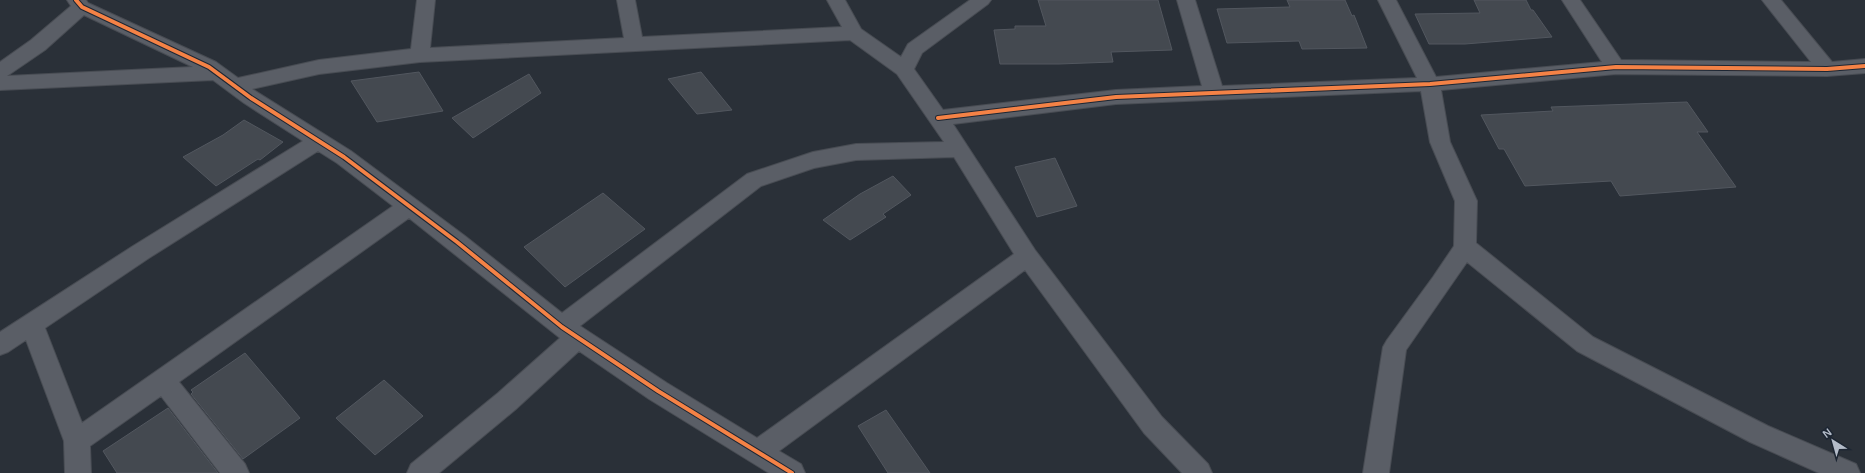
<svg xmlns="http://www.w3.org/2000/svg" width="1865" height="473" font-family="Arial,sans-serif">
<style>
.building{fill:#444950;stroke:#52575f}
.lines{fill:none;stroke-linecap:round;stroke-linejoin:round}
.minor-casing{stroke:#484c53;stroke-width:2}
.minor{fill:#5a5e66;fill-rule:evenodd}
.cycleway-casing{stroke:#1d2633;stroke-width:6}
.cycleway{stroke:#f48246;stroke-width:4}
</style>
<rect width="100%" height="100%" fill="#2a3038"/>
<g class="building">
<polygon points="1038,0 1158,0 1172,50 1111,52 1113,62 1059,64 1000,64 994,30 1015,29 1015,26 1046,26"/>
<polygon points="1287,0 1345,0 1352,16 1354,15 1367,48 1302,49 1299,41 1227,43 1217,9 1290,7"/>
<polygon points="1474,0 1526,0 1531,10 1533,10 1552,37 1465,44 1429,44 1415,14 1480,13"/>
<polygon points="419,72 443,111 377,122 351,81"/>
<polygon points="701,72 732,110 697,114 668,79"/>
<polygon points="529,74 541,93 473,138 452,118"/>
<polygon points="1687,102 1708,132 1697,132 1736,187 1620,196 1611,181 1525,186 1504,149 1499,149 1481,115 1553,111 1551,107"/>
<polygon points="244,120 283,142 260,160 258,159 216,186 183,157 223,135"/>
<polygon points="1055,158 1077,206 1037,217 1015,167"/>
<polygon points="893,176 911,195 883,214 886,217 850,240 823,220 860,194"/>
<polygon points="603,193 645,229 565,287 524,247"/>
<polygon points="245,353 300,418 243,459 191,394 193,392 191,390"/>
<polygon points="384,380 423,416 375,455 336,418"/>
<polygon points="168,408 218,473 117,473 103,451"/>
<polygon points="886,410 930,473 888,473 858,426"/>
</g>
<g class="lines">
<g class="minor-casing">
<path id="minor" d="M67,0H86L88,3L216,62L238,78L319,60L411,49L417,0H435L430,48L624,38L617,0H635L642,37L842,27L827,0H845L861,29L901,57L908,44L970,0H991L988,4L922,53L914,69L943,110L1116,90L1202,86L1177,0H1195L1222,86L1417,78L1378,0H1396L1436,77L1602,62L1562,0H1580L1621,60L1811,62L1762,0H1781L1832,62L1865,59V73L1827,76L1616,74L1441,90L1450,142L1477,201L1476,243L1593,337L1768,426L1856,464L1860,473H1819L1750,442L1577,351L1467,262L1406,350L1389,473H1363L1383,347L1387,340L1433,277L1454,246L1455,201L1430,142L1421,91L1116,104L953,124L1035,250L1162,417L1208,464L1212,473H1182L1144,433L1025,270L779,451L801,464L805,473H769L649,399L579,351L516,409L439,473H407L411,464L498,393L560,338L409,218L179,382L245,464L249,473H220L161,396L90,446L91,473H65L64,441L26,340L8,352L0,355V332L133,246L303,141L244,103L213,80L0,90V62L31,40L71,6ZM84,15L193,67L7,76L45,50ZM850,40L897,74L944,142L856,144L813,152L747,174L562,313L465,236L351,151L252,89L319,74L420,62ZM318,151L337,163L393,206L82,423L45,328L149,258ZM954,157L1014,254L757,438L667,383L580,326L761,186L814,168L856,160Z"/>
</g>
<use href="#minor" class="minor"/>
<g class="cycleway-casing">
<g id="cycleway">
<polyline points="76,0 82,7 209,67 251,98 344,157 457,242 562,327 658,391 792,473"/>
<polyline points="938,118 1116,97 1430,84 1616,67 1827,69 1865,66"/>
</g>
</g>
<use href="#cycleway" class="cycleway"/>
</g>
<g transform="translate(1833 441) rotate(323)" stroke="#1d2633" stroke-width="3" paint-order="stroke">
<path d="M0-3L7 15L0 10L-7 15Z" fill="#b4bcc9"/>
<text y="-6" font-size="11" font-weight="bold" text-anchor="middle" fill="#b4bcc9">N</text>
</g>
</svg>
